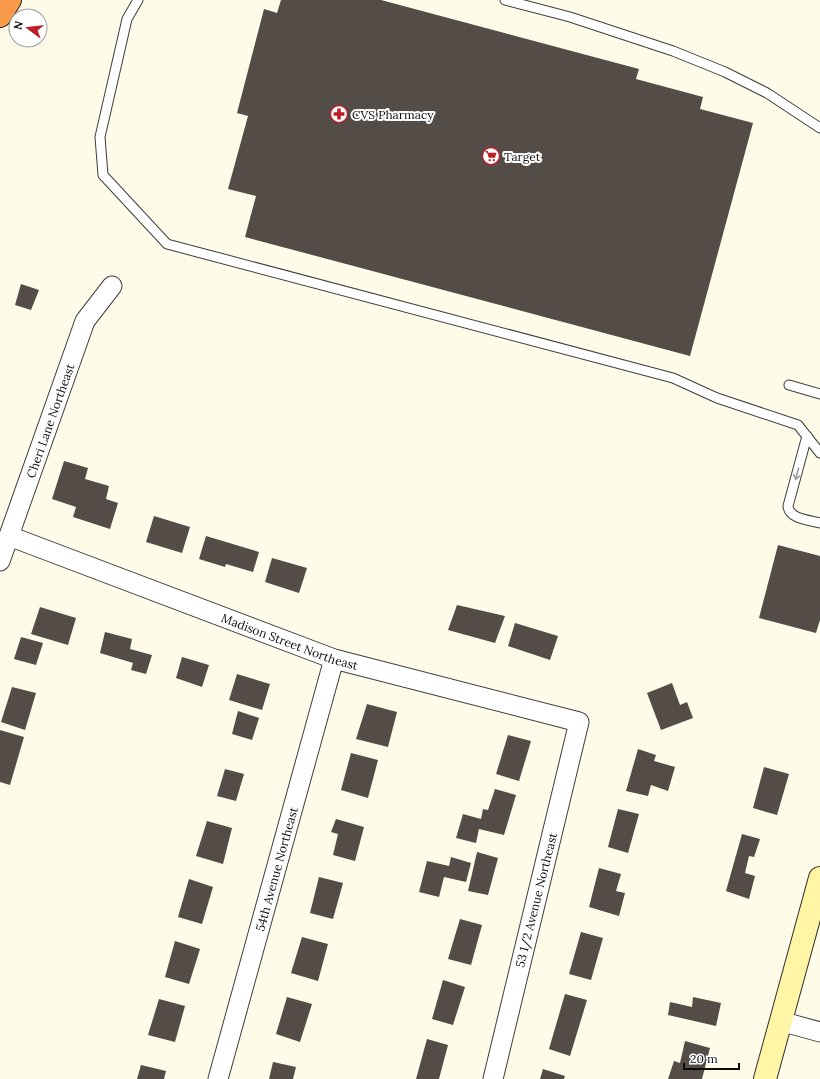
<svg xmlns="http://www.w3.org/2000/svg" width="820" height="1079" font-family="Lora,serif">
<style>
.building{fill:#544c47}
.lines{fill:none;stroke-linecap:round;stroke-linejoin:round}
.lane-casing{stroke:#3e3e3e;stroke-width:11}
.street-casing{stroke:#3e3e3e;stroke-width:21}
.secondary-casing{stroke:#2d2d2d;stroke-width:24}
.highway-casing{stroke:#1c1c1c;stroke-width:24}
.lane{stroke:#fff;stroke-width:9}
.street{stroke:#fff;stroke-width:19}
.secondary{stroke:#fff5a4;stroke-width:22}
.highway{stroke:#fa9b4b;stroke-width:22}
.oneway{stroke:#9d9d9d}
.labels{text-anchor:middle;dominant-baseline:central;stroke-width:4;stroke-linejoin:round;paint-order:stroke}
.poi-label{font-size:12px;fill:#0b0b0b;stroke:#fff;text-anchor:start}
.street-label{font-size:12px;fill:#0b0b0b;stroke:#fff}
</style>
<rect width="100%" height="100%" fill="#fffbe9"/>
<g class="building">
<polygon points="281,0 381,0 639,69 636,79 703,97 700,109 753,123 690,356 245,237 256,196 228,189 248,116 237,113 264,9 277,13"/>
<polygon points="21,284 39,290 31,310 15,305"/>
<polygon points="64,461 88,468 85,479 109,486 106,499 118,503 110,529 73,517 76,507 52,499"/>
<polygon points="154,516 190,527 182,553 146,542"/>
<polygon points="206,536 259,552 253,572 226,564 225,567 199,559"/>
<polygon points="778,545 820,556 820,620 816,633 759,618"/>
<polygon points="272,558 307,568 299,593 265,582"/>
<polygon points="457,605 505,616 495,643 448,630"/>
<polygon points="40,607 76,618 68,645 31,634"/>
<polygon points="515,623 558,636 550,660 508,646"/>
<polygon points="105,632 132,639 130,649 152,655 146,674 131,670 133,663 100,653"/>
<polygon points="21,637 43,643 36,665 14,659"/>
<polygon points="182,657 209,665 202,687 176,678"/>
<polygon points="237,674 270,684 262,710 229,700"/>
<polygon points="672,683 680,705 687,702 693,718 661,730 647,693"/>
<polygon points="12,687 36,693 25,730 1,722"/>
<polygon points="367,704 397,712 388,747 356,739"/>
<polygon points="238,711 259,718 252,740 232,734"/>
<polygon points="0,730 24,737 10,785 0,782"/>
<polygon points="508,735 531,741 519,781 496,774"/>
<polygon points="638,749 656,755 654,761 675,767 668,791 651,785 648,796 626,791"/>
<polygon points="351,753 378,760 368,798 341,790"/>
<polygon points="764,767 789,774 777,815 753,808"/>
<polygon points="225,769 244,774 236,801 217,796"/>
<polygon points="495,789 516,795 504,835 479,829 476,843 456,838 463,814 481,819 483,809 488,810"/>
<polygon points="618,809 639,814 628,853 608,847"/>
<polygon points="336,819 364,827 355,861 333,855 338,834 331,832"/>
<polygon points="207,821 232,828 223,864 196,856"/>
<polygon points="742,834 760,839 754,857 749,856 745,873 755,876 749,899 726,891"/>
<polygon points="477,852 498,858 488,895 468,891"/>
<polygon points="451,857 471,863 466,882 444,877 439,897 419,892 427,861 449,866"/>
<polygon points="599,868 621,874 616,891 625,893 619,916 589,907"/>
<polygon points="319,877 343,883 333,919 310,913"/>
<polygon points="189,879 213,887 202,924 178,917"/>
<polygon points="460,919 482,925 471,965 448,959"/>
<polygon points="581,932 603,938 591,980 569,974"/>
<polygon points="302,937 328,944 318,981 291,973"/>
<polygon points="175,941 200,949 189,984 165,977"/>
<polygon points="443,980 465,987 453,1025 432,1019"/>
<polygon points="565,994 587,1000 570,1056 549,1049"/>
<polygon points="287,997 312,1004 300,1042 276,1034"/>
<polygon points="693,997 721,1003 716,1026 668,1015 670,1002 692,1007"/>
<polygon points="159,999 185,1006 175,1042 148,1035"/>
<polygon points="427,1039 448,1045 439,1079 416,1079"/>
<polygon points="685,1041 710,1048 702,1079 668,1079 674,1061 680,1063"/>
<polygon points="273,1062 296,1067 293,1079 269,1079"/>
<polygon points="141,1065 166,1071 164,1079 137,1079"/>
<polygon points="543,1069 565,1076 564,1079 540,1079"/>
</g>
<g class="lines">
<g class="lane-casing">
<g id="lane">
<polyline points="138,0 127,19 100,137 103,175 167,244 673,378 717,398 798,425 820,453"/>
<polyline points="505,0 570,17 673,51 725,72 767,93 820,128"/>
<polyline points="789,385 820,394"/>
<path d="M807,436L788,506C789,519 809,520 820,523"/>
</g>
</g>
<g class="street-casing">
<g id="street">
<path id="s1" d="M9,536L334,659L579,722L493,1079"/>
<path id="s2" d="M0,561L85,321L112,286"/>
<polyline points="780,1021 820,1032"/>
<path id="s3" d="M218,1079L334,659"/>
</g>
</g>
<g class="secondary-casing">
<polyline id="secondary" points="765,1079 820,878"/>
</g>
<g class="highway-casing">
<polyline id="highway" points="0,16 10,0"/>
</g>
<use href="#lane" class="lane"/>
<use href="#street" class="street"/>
<use href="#secondary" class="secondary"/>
<use href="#highway" class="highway"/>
</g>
<defs><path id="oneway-shaft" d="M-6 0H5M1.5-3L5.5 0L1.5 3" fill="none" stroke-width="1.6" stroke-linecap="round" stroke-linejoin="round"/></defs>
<use class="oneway" href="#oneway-shaft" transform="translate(797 474) rotate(105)"/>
<defs>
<g id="pharmacy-ring" transform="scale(0.9)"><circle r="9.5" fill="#fff" stroke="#bf1e26" stroke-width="1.5"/><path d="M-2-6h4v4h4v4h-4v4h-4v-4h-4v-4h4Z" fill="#bf1e26"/></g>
<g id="supermarket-ring" transform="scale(0.9)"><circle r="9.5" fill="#fff" stroke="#bf1e26" stroke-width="1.5"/><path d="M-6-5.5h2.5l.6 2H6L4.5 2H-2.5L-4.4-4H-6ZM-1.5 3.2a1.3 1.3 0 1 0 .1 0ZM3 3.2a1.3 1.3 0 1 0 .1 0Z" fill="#bf1e26"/></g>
</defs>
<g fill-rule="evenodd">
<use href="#pharmacy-ring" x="339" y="114"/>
<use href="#supermarket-ring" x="491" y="156"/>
</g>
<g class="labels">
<g class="poi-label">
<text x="352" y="114">CVS Pharmacy</text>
<text x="504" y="156">Target</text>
</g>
<g class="street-label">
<text stroke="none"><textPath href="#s2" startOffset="149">Cheri Lane Northeast</textPath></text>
<text stroke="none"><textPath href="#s1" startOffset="300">Madison Street Northeast</textPath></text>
<text stroke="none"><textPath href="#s3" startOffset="218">54th Avenue Northeast</textPath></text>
<text transform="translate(536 900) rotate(-76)">53 1/2 Avenue Northeast</text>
</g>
</g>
<g transform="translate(28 28) rotate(285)"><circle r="19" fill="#ffffff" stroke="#9d9d9d"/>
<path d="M0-3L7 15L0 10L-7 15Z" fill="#bf1e26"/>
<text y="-6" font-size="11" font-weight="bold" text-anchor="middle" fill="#0b0b0b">N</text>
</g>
<path d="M684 1063v6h55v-6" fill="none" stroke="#0b0b0b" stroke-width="2"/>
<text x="690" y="1063" font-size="12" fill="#0b0b0b" stroke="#ffffff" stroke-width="3" paint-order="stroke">20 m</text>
</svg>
